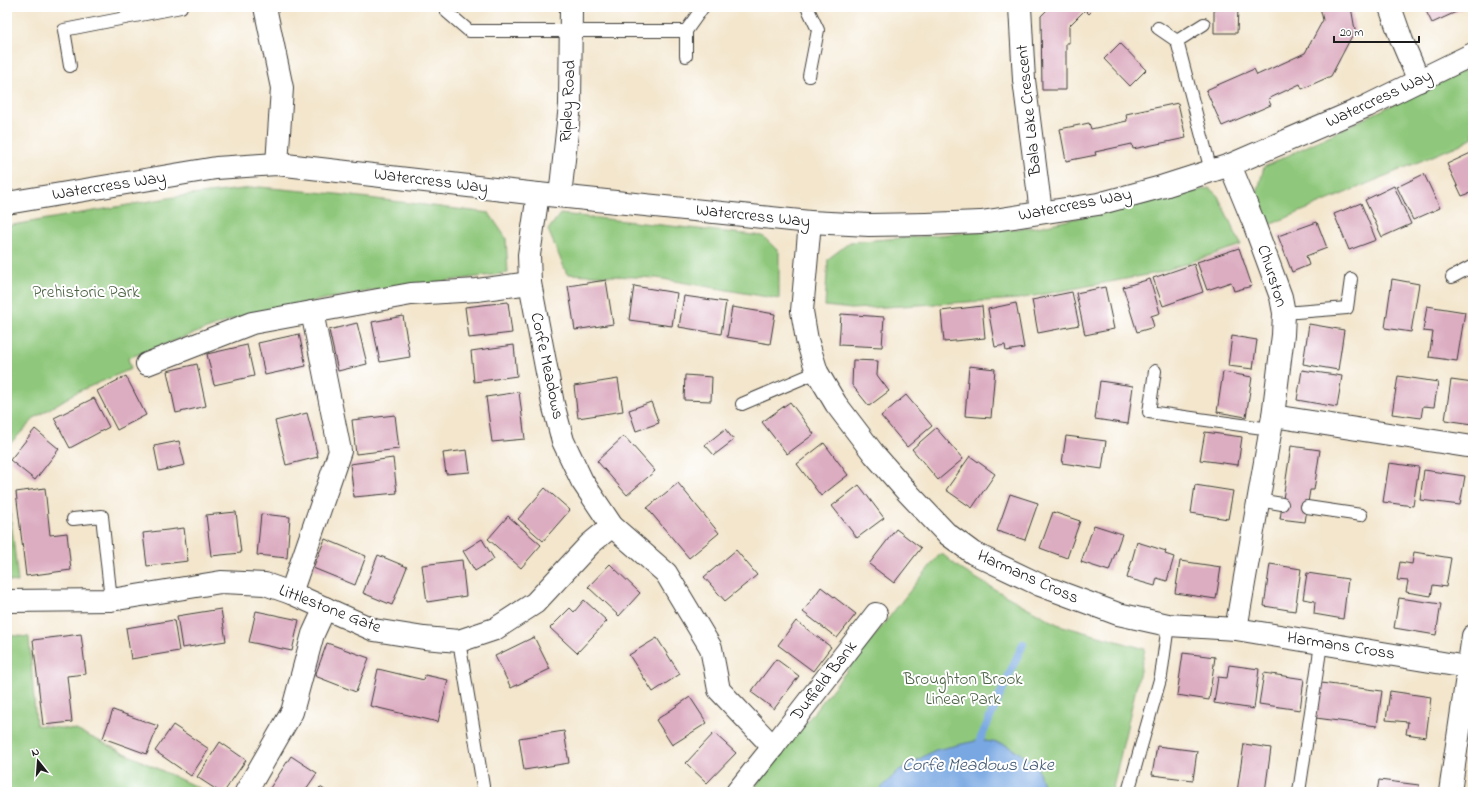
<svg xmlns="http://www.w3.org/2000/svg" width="1480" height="799" font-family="'Indie Flower',sans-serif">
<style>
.green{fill:#8fc87b;stroke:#56724c}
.water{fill:#78a7e2;stroke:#4a627f}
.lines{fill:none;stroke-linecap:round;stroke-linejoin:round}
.stream{stroke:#78a7e2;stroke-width:8}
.building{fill:#dcacc0}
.service-casing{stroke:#3c3a37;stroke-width:14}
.minor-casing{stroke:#3c3a37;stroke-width:24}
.service{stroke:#fff;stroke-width:12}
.minor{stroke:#fff;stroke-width:22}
.labels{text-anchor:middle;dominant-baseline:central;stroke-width:4;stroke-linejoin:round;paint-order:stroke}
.street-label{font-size:17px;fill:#1c1c1c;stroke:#fff}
.park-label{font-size:17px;fill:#4a6142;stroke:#fff}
.water-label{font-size:18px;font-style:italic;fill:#455b75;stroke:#fff}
</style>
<rect width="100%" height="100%" fill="#fff"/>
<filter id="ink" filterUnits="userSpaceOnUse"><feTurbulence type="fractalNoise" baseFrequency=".025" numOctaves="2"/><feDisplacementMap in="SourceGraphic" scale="8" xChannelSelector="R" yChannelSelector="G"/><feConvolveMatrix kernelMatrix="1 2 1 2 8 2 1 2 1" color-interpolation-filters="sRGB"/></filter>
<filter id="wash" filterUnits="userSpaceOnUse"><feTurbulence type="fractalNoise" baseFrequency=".012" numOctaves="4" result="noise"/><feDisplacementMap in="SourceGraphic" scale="16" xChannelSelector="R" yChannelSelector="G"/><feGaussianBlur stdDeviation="0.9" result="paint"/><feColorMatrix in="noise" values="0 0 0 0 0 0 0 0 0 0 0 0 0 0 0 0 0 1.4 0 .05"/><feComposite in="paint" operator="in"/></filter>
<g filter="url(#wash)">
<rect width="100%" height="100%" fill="#f3e6cd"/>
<g class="green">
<polygon points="1473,66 1473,137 1461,144 1267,226 1257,194 1264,167"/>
<polygon points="260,187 336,194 489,213 506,238 508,273 370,291 250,313 128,358 131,369 77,392 36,417 7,447 7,226 174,197"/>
<polygon points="1209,188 1218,196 1241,245 1158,273 1018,299 851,309 825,306 828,259 850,242 1038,227"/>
<polygon points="560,214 763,236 779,252 779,299 657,278 567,274 548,230"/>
<polygon points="7,483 18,582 7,581"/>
<polygon points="941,553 962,570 1001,593 1059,625 1145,649 1112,792 751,792 917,582"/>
<polygon points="7,635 29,637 36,725 76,730 207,792 7,792"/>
</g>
<polygon class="water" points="980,740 1004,744 1025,756 1038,769 1045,792 877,792 898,771 935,750"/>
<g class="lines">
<polyline class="stream" points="980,740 1023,644"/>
</g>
<g id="blocks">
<g class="building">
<polygon points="1050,7 1096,7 1089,14 1085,10 1069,26 1069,43 1066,43 1066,90 1042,90 1041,16"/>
<polygon points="1320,7 1351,7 1355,30 1331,76 1302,89 1300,84 1268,99 1271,105 1222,126 1206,90 1254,69 1257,75 1305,53 1323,20"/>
<polygon points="1424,7 1467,7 1432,23"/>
<polygon points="1214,9 1238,9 1237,33 1214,33"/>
<polygon points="1120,43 1146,70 1130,86 1104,59"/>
<polygon points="1178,103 1186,138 1133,149 1132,144 1095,152 1096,155 1066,161 1060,129 1089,123 1091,129 1127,121 1126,114"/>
<polygon points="1473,152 1473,192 1462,196 1447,164"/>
<polygon points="1424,174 1440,208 1413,220 1397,187"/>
<polygon points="1394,186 1411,224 1382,237 1365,200"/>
<polygon points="1361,203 1376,240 1349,250 1334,214"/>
<polygon points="1317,222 1327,248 1306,256 1309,265 1292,272 1278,236"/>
<polygon points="1239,248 1252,286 1234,291 1231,282 1207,290 1197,262"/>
<polygon points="1194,264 1203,292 1163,306 1153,278"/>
<polygon points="1150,279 1160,313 1151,316 1154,327 1137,332 1123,287"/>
<polygon points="1392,279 1419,284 1411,332 1385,328"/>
<polygon points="606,280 613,324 575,330 568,286"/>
<polygon points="634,286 677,293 672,326 629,320"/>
<polygon points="1105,287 1114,329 1085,335 1076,293"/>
<polygon points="1072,292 1079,325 1038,333 1032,300"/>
<polygon points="684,296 726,302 721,334 679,327"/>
<polygon points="508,302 512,333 469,338 465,307"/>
<polygon points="1016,303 1024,348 1006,351 1005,345 995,347 988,309"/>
<polygon points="982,306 985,338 944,342 941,311"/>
<polygon points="1427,306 1465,312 1457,361 1429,357 1433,332 1423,331"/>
<polygon points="732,307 775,314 770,344 727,337"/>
<polygon points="841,314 884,317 882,347 839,345"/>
<polygon points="403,316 410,357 380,362 372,322"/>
<polygon points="357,323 367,364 338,371 329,330"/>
<polygon points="1309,324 1344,330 1338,370 1303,364"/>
<polygon points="299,334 306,366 265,375 258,343"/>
<polygon points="1232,336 1257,340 1253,369 1228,366"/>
<polygon points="247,345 254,376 214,385 207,354"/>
<polygon points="514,345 517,376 474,382 471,351"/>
<polygon points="853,360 878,361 877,375 889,391 869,406 852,385"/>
<polygon points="197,364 206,406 176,413 167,371"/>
<polygon points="969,366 995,369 991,418 965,416"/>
<polygon points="1302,370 1342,376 1337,407 1297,400"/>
<polygon points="1223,372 1252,377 1246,417 1217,412"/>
<polygon points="685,375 712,377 711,401 684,400"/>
<polygon points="126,376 146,415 117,430 97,391"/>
<polygon points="1398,376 1438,382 1434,407 1423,406 1421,418 1392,414"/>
<polygon points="618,379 623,411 578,418 574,386"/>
<polygon points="1451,380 1473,383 1473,424 1445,420"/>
<polygon points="1100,381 1133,386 1128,424 1095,419"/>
<polygon points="519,392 525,439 492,442 486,397"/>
<polygon points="906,395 932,426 907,447 881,416"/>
<polygon points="94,398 109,427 70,448 54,418"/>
<polygon points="651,402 659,423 636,431 629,410"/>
<polygon points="790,402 814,434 787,454 762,422"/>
<polygon points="307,413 318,457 286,465 275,421"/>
<polygon points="395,415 399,449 356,454 352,420"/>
<polygon points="936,428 963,459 938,480 912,449"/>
<polygon points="35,429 59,449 35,480 10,460"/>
<polygon points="725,429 734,440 714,455 705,445"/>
<polygon points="1205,432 1242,437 1238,465 1200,460"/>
<polygon points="624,436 655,471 627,495 597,461"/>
<polygon points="1066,436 1106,441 1102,469 1062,463"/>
<polygon points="179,441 185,465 159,471 154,446"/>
<polygon points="824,443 848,475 821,496 797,464"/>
<polygon points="1291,446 1320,450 1314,490 1310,490 1305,522 1280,519"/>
<polygon points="467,450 470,472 446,474 443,453"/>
<polygon points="970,456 995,474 972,508 946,490"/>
<polygon points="393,458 397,493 354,497 350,464"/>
<polygon points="1389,463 1419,467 1413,506 1383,502"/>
<polygon points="1424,470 1465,476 1460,505 1420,500"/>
<polygon points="678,483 719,533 689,558 647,508"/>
<polygon points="859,485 884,518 857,538 832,506"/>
<polygon points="1195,485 1233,491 1228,519 1191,513"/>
<polygon points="45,488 50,535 67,533 71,570 26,576 16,492"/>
<polygon points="545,488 570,510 543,541 518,519"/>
<polygon points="1010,494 1038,503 1025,540 997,531"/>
<polygon points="236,512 241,553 211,556 206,515"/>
<polygon points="1053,512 1080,521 1067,558 1040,548"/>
<polygon points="261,514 290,517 287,558 257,555"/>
<polygon points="508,516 541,545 521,568 488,539"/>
<polygon points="1094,525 1122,534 1109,571 1081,562"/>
<polygon points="184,528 188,561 147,566 143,533"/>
<polygon points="896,529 921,548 894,583 869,564"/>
<polygon points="325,539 366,556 355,585 313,568"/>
<polygon points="482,539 494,559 475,571 463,551"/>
<polygon points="1137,542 1166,551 1165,554 1174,557 1167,581 1157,578 1155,586 1127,578"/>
<polygon points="736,550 757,575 725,601 704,577"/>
<polygon points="1414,552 1451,558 1446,587 1433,585 1431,596 1406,592 1408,581 1397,580 1400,562 1412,564"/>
<polygon points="378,555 407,567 392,605 363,593"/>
<polygon points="462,560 466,596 427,602 422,565"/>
<polygon points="1180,561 1221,567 1216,599 1175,593"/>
<polygon points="610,564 640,593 619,616 588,587"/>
<polygon points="1270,564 1301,569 1295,611 1264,606"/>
<polygon points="1307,573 1348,579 1343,619 1314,614 1315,601 1303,599"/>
<polygon points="821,587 856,614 837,638 803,612"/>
<polygon points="1399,598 1441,604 1436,635 1394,628"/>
<polygon points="584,600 607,621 577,653 550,628 570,608 574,612"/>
<polygon points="221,609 226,641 182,648 177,616"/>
<polygon points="256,611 299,620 292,651 249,642"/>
<polygon points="174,620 179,651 131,659 126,628"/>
<polygon points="796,621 831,647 813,671 778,645"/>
<polygon points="81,634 86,674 67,676 72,722 43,725 33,640"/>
<polygon points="534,637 550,669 511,688 495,656"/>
<polygon points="657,638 680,674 653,692 629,655"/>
<polygon points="327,643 369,658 356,692 315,676"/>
<polygon points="1183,653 1215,657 1209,700 1177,695"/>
<polygon points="776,659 799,676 774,709 751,692"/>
<polygon points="1229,665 1259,669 1254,709 1214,703 1218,677 1227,678"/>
<polygon points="378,669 424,680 425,675 448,680 438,722 370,706"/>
<polygon points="1264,673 1304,679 1300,710 1259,704"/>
<polygon points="1321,683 1382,691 1377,726 1316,718"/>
<polygon points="1390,691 1431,697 1426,737 1406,734 1408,722 1386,720"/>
<polygon points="690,697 707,723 672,745 656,720"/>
<polygon points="113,710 158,726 147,754 103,738"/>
<polygon points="173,725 209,749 191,776 155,751"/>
<polygon points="564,731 569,763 524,770 519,738"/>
<polygon points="714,733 736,753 707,783 686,763"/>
<polygon points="220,742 246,760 224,792 220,792 197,777"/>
<polygon points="1244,744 1271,748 1265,792 1237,792"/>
<polygon points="1157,746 1197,751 1193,780 1152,775"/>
<polygon points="291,756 317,773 304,792 270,792 268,791"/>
<polygon points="1379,780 1419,785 1418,792 1377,792"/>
<polygon points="320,787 328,792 317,792"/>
</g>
</g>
</g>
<g filter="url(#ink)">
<use href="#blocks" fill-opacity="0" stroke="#3c3a37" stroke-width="1"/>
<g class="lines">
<g class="service-casing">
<g id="service">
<polyline points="807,7 818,30 809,76"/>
<polyline points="447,12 469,31 686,31"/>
<polyline points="1158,28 1177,41 1204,24"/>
<polyline points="1177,41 1211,171"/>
<polyline points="686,56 686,31 703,7"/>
<polyline points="70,66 64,30 181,7"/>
<polyline points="1452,277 1473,266"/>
<polyline points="1284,313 1347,308 1351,279"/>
<polyline points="1155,371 1149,412 1270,429"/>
<polyline points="742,404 817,372"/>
<polyline points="1258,500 1282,504"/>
<polyline points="1307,507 1361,515"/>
<polyline points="73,519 102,516 111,600"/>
<polyline points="459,641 483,786"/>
<polyline points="1128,792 1161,676 1168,625"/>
<polyline points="1299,792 1321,644"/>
</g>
</g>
<g class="minor-casing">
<g id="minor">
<polyline points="265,7 282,88 277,164"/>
<polyline points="1020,7 1024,80 1041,212"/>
<polyline points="1390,7 1402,41 1419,81"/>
<polyline points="1230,165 1253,221 1281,297 1284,313 1283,335 1273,416 1236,629"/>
<polyline points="538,194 529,255 530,283 553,404 563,441 582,481 612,526 666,573 711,648 719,690 773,747 737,792"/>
<polyline points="560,196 570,105 571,7"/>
<polyline points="7,203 216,168 277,164 538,194 810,222 869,225 926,224 981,222 1098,204 1161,187 1230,165 1367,106 1473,54"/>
<polyline points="810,222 802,311 807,340 817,372 836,404 874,454 909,494 946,533 973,553 1040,585 1118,614 1168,625 1236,629 1473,668"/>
<polyline points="147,364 252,323 312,312"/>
<polyline points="1273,416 1473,447"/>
<polyline points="291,593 340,451 312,312 411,294 477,290 530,283"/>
<polyline points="7,601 111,600 221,582 265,584 291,593 374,630 424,638 459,641 495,629 535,603 590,544 612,526"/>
<polyline points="773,747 876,614"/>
<polyline points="246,792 292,712 313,634 325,608"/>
<polyline points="1450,792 1473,636"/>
</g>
</g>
<use href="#service" class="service"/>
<use href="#minor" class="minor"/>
</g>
</g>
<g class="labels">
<g class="street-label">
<text transform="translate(1379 99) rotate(-25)">Watercress Way</text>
<text transform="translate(568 101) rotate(-87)">Ripley Road</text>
<text transform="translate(1029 110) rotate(-96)">Bala Lake Crescent</text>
<text transform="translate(431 181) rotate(7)">Watercress Way</text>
<text transform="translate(109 186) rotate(-9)">Watercress Way</text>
<text transform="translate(1075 205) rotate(-11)">Watercress Way</text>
<text transform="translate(753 216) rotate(6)">Watercress Way</text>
<text transform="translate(1272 276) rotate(72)">Churston</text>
<text transform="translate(547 366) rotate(78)">Corfe Meadows</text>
<text transform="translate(1028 577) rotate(24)">Harmans Cross</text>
<text transform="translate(330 609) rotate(21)">Littlestone Gate</text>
<text transform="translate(1341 646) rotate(9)">Harmans Cross</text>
<text transform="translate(824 681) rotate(-52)">Duffield Bank</text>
</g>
<g class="park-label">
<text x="86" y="292">Prehistoric Park</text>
<text x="963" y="679">Broughton Brook<tspan x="963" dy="20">Linear Park</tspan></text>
</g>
<g class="water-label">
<text x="978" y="766">Corfe Meadows Lake</text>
</g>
</g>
<rect width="1480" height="799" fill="none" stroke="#fff" stroke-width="24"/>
<g transform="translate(38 761) rotate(343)" stroke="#ffffff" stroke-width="3" paint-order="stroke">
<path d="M0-3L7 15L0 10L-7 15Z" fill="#1c1c1c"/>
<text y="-6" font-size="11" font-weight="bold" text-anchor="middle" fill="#1c1c1c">N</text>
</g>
<path d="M1334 36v6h85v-6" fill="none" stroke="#1c1c1c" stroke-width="2"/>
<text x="1340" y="36" font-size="12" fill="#1c1c1c" stroke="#ffffff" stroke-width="3" paint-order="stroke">20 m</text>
</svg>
